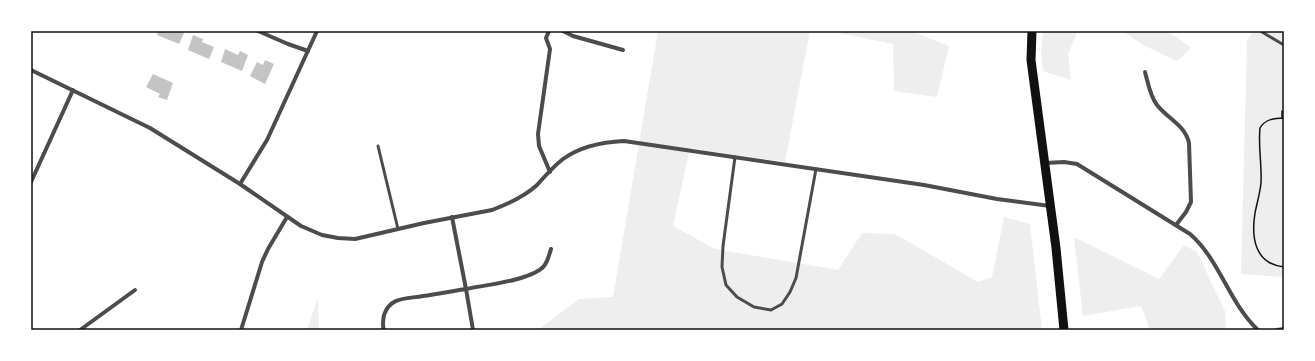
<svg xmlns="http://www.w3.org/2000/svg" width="1315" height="361" font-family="'Fira Sans',sans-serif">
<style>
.green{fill:#eee}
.building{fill:#c4c4c4}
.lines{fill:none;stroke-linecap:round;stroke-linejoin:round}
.path{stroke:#111;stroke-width:1.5}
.service{stroke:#4c4c4c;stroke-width:3}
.minor{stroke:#4c4c4c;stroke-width:4}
.primary{stroke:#111;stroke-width:9}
.neatline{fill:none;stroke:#111;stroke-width:1.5}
</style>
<rect width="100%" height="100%" fill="#fff"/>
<g class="green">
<polygon points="658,31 810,31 785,162 690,148 673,226 715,249 838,270 862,233 895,234 978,282 992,277 1004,217 1030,224 1042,330 538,330 579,299 613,297"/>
<polygon points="829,31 914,31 914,32 949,46 937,97 894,91 893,44"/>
<polygon points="1043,31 1078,31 1068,54 1071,80 1043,71 1041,54"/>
<polygon points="1123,31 1164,31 1175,36 1191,48 1177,61 1143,45"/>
<polygon points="1253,31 1284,31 1284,277 1241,274 1247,40"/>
<polygon points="1074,237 1159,279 1184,245 1197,252 1225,311 1226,330 1150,330 1141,306 1083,316"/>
<polygon points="318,297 319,330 307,330"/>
</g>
<g class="building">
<polygon points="158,31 185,31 179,44 157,35"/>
<polygon points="193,35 203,39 202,42 214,47 209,59 188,50"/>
<polygon points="225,49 238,55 240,51 248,55 242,71 221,62"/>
<polygon points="265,60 274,64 265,84 250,76 257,62 263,65"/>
<polygon points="153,74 173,83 167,100 158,97 160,94 146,87"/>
</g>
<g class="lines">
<g class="path">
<polyline points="1183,31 1198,31"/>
<polyline points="1282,111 1282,118"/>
<path d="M1284,118C1275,118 1265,119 1260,128C1258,146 1262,165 1261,183C1260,193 1257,203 1255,213C1251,238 1255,264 1284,267"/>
</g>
<g class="service">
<polyline points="1263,31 1262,32 1284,45"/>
<polyline points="378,146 398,229"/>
<polyline points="735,157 723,246 722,267 726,285 737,297 754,307 771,310 782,304 790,292 796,278 816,169"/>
</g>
<g class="minor">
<polyline points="258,31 288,44 308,51"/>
<polyline points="549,31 546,38 550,49 538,134 539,146 550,172"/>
<polyline points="563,31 573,36 623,50"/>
<path d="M31,70L150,128L240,184L301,226L322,235L338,238L355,239L424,223L492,210C508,204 524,197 537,185C545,176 554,166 563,159C581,146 603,142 624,141L924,185L997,199L1050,206"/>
<path d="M1145,72C1148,83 1150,96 1157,105C1168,119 1185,125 1189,143L1191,202L1186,212L1176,225"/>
<path d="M1045,163L1064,162L1077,164L1190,234C1220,260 1229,303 1258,330"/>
<polyline points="31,182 73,90"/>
<polyline points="240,184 267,140 317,31"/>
<path d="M452,217L466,289C485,285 533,280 544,266C548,261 549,255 551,249"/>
<polyline points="80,330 135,290"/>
<polyline points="241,330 262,262 268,249 287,217"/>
<path d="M384,330C382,325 383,320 384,315C390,296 408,299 423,296C438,294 452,291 466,289L473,330"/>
<polyline points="1277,330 1284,329"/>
</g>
<polyline class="primary" points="1032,31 1031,60 1056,248 1064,330"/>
</g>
<rect width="1315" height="361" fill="none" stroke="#ffffff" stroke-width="64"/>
<rect x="32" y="32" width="1251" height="297" class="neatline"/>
</svg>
